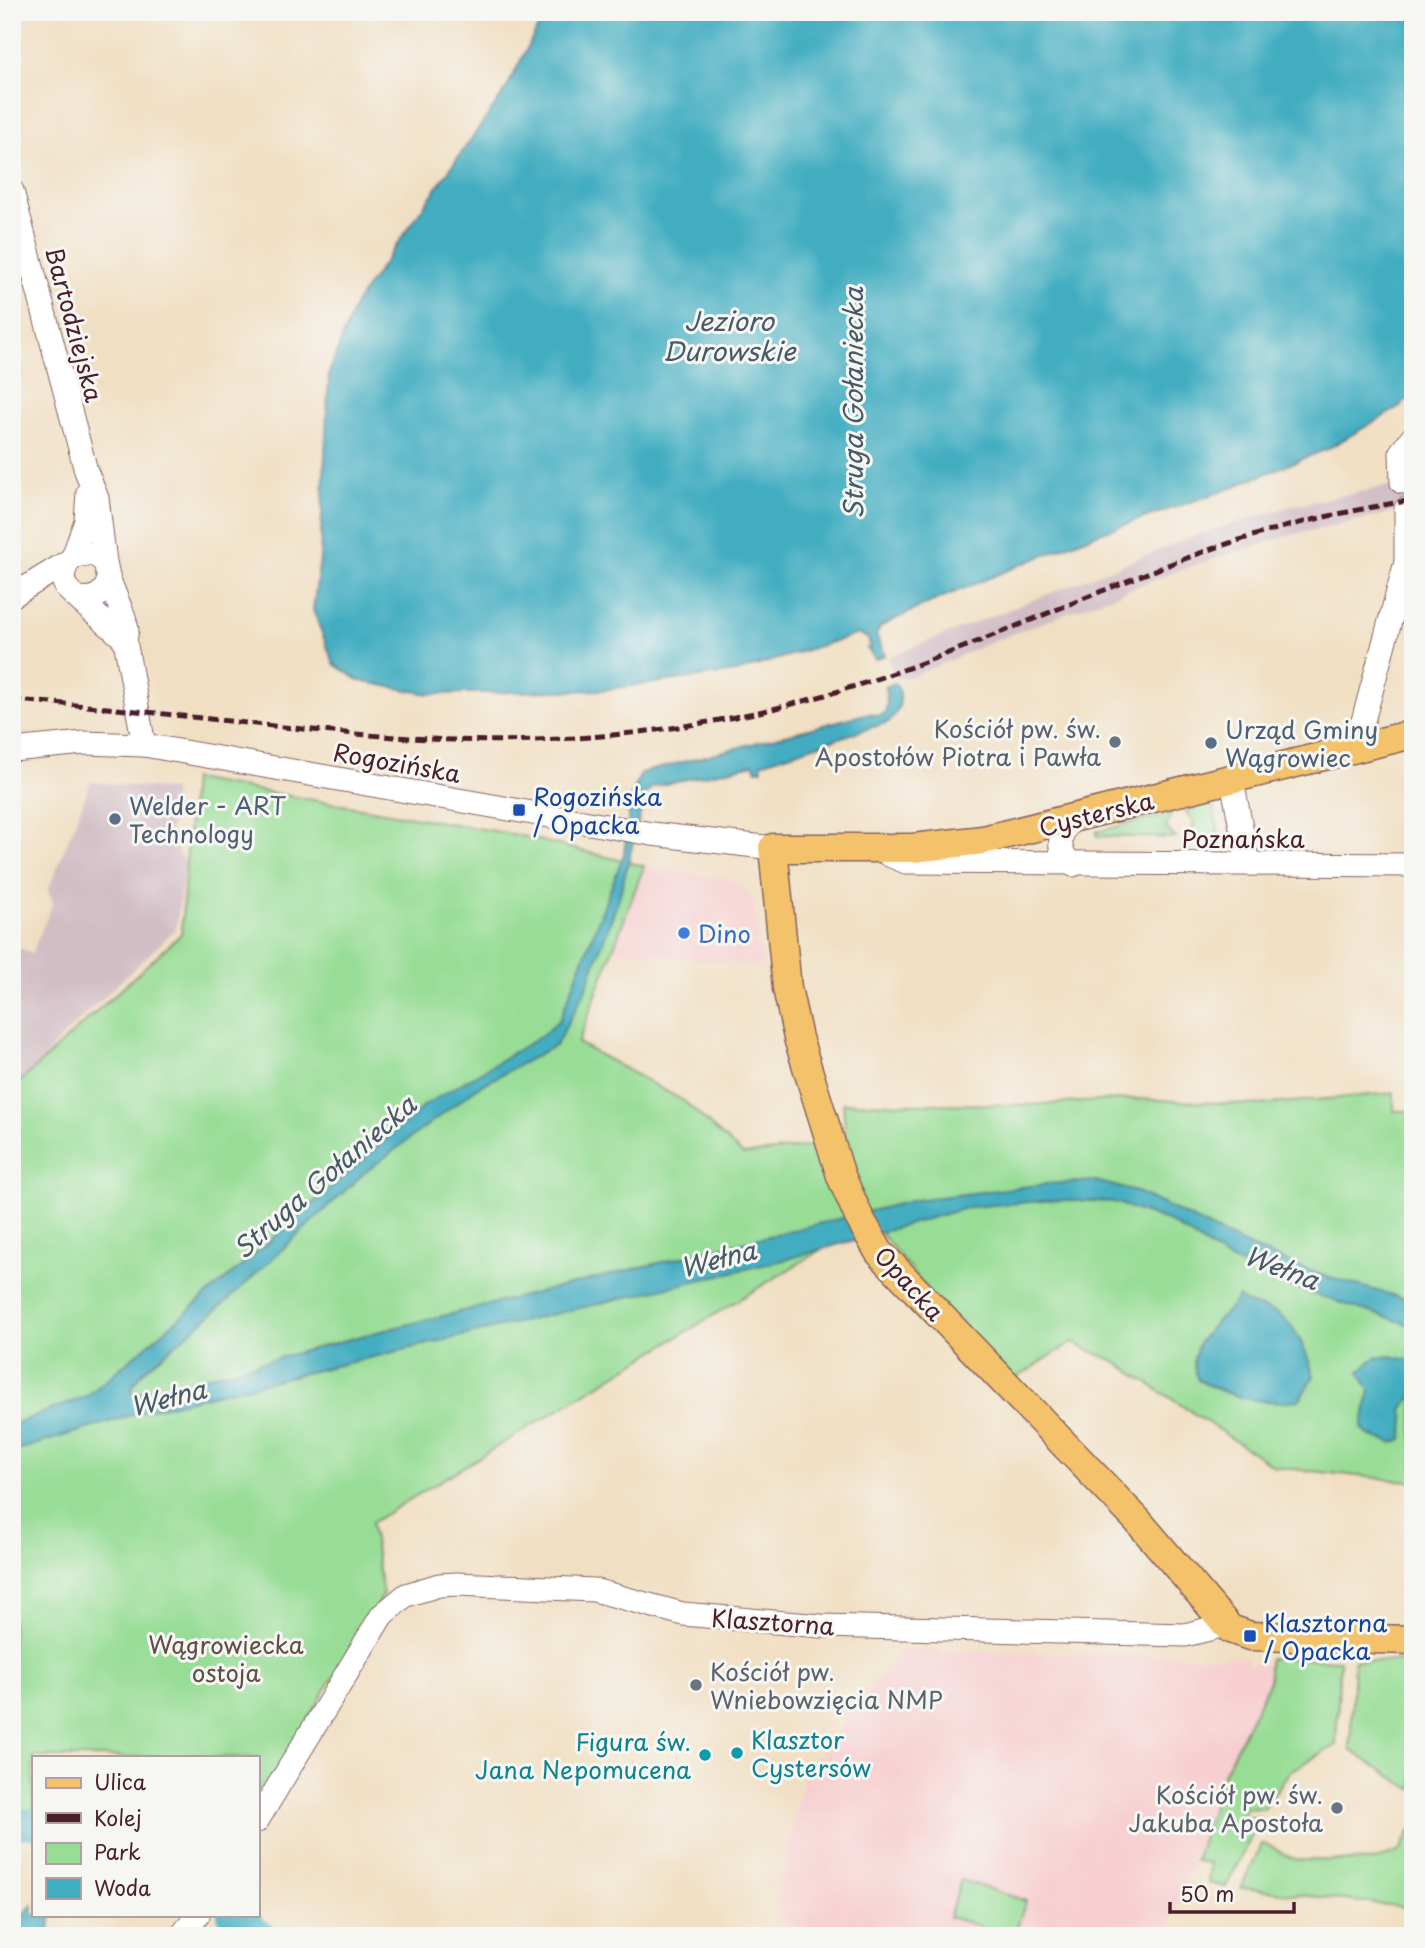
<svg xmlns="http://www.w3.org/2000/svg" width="1425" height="1948" font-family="'Playpen Sans',sans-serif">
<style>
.built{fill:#f7cfd0}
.industrial{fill:#d2bdc5}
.green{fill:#98dd96;stroke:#717e60;stroke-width:2}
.water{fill:#42adc1;stroke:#466676;stroke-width:2}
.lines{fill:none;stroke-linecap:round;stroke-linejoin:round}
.river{stroke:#42adc1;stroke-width:30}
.minor-casing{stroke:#846260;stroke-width:25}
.major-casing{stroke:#846260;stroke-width:31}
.minor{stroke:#fff;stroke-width:23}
.major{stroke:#f3c26a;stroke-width:28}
.rail{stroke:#4a1f2b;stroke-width:5;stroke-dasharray:10 5;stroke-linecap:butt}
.worship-dot{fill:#6b7280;stroke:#f6f6f2;stroke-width:2.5}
.service-dot{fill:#5c6f8a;stroke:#f6f6f2;stroke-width:2.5}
.transit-dot{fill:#1a4fb4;stroke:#f6f6f2;stroke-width:2.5}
.shop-dot{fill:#3f7fe0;stroke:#f6f6f2;stroke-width:2.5}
.culture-dot{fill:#0f9aa8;stroke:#f6f6f2;stroke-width:2.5}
.labels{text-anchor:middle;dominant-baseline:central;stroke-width:6;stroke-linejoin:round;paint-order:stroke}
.street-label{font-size:24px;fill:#4a1f2b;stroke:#f6f6f2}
.worship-label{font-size:24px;fill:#5b616d;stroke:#f6f6f2;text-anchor:end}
.service-label{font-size:24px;fill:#4e5e75;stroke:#f6f6f2;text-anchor:start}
.transit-label{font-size:24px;fill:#164399;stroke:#f6f6f2;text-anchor:start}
.shop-label{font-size:24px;fill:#366cbe;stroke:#f6f6f2;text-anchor:start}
.park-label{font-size:24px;fill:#5e4e46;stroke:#f6f6f2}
.culture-label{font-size:24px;fill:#0d838f;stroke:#f6f6f2;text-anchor:start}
.water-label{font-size:26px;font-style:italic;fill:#475867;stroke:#f6f6f2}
</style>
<rect width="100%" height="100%" fill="#f6f6f2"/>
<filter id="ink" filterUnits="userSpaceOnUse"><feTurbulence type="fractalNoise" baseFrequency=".0143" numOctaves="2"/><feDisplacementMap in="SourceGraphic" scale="14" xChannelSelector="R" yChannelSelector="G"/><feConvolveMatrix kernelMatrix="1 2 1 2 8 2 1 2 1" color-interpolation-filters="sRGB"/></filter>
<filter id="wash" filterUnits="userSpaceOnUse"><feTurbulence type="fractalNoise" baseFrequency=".00686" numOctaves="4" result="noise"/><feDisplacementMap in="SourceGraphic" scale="28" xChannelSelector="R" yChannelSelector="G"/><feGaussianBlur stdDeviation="1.57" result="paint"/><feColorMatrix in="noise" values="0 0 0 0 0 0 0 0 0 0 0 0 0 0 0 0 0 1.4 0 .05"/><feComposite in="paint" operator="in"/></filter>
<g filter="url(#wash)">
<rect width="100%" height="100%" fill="#f1dfc3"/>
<g class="built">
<polygon points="644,866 730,879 752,896 763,966 611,950"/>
<polygon points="900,1650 1248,1657 1248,1664 1269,1664 1269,1683 1224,1772 1167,1936 829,1936 784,1923 775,1906 804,1775"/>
</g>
<g class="industrial">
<polygon points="1413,481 1413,508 1287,536 1188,567 994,641 913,676 896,679 888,657 1205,532 1295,505"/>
<polygon points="91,782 174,790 169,839 185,862 176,929 67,1032 12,1091 12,945 32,953 53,902 48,891"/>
</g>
<g class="green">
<polygon points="192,779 517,835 644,866 578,1043 684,1101 743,1155 846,1142 843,1103 1028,1105 1137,1099 1258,1105 1394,1093 1394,1111 1413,1111 1413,1482 1275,1467 1117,1363 1072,1342 1006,1385 870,1220 371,1523 383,1595 257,1804 257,1757 33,1757 33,1838 12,1833 12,1089 181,934"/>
<polygon points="1209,805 1213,806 1219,835 1215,838 1189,838 1194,823 1185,811"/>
<polygon points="1172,813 1166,828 1176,838 1097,836 1096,832"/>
<polygon points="1269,1658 1340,1660 1336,1745 1290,1771 1264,1809 1246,1808 1243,1817 1260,1818 1226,1887 1208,1883 1210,1863 1195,1861 1224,1772 1269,1683"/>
<polygon points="1354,1660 1413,1662 1413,1790 1350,1750"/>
<path d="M1413,1827V1908L1241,1888L1262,1844C1276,1846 1284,1857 1298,1860L1374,1861L1400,1851Z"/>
<polygon points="961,1880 1026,1901 1014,1936 949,1917"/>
</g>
<g class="water">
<polygon points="546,12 1413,12 1413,394 1398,408 1327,449 1220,492 1093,535 931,602 881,626 876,635 885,655 875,659 867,648 870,647 868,638 858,634 736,672 602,690 429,694 360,681 334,664 313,610 320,559 329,373 355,304 505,91"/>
<path d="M895,683C904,695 901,709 889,722L761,763L762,769L757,770L754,764L652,787L645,795L619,898L585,991L556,1045L478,1087L363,1174L226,1302L145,1370L133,1385L131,1393L149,1392L369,1334L915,1200L1047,1184L1096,1181L1140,1193L1252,1248L1321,1275L1413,1301V1326L1282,1284L1224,1257L1170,1222L1114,1202L1054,1200L969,1207L784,1260L148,1410L12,1452V1425L87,1396L240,1267L425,1105L543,1035L560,1019L624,854L631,797L641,773L869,713L878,716L885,713L887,701L885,687Z"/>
<path d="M1239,1297C1252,1308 1254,1305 1269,1310C1296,1319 1306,1352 1314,1376L1299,1400C1261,1405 1232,1398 1198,1380C1182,1343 1219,1323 1239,1297Z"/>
<path d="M1391,1356L1413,1361V1396L1402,1409C1407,1420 1405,1427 1402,1439L1393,1443L1368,1435L1362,1428L1370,1390L1359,1371L1375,1358Z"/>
<polygon points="33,1905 33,1915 52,1915 49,1936 12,1936 12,1908 13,1912 23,1914"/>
</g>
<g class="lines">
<g class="river">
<polyline points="12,1823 33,1824"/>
<polyline points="232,1915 262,1936"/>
</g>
</g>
</g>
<g filter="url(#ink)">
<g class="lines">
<g class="minor-casing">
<g id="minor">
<polyline points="12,191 86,471 97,498 105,562"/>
<polyline points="1402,482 1401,452 1413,437"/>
<polyline points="73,557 86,521 88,492"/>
<polyline points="109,580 124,617 127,630 125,640 144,745"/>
<polyline points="12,596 69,561"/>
<path d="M79,598C94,600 104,595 109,580L105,562L94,554L73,557C65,565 60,576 66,587C72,596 113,628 125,640"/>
<polyline points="1362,747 1360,732 1406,562 1406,509"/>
<polyline points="12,750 84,743 144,745 652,834 773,848"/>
<polyline points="1232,780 1248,864"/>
<path d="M1073,819C1057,834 1056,851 1073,865"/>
<polyline points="889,855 906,862 1413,865"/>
<polyline points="257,1821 382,1615 406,1595 439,1585 457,1584 594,1590 683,1614 821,1626 1185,1635 1225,1625"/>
<polyline points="181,1936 198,1915"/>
</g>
</g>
<g class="major-casing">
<polyline id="major" points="1413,734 983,840 913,848 773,848 787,988 798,1038 841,1176 859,1217 879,1252 1138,1521 1230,1629 1250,1636 1413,1640"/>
</g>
<use href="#minor" class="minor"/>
<use href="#major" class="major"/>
<path class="rail" d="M12,700C152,709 290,732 430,739C542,745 658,735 768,710C921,675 1062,602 1209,550C1275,527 1344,511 1413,500"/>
</g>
</g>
<g class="worship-dot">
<circle cx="1115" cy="742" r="7"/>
<circle cx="696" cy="1685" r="7"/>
<circle cx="1337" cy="1808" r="7"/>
</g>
<g class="service-dot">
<circle cx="1211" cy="743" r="7"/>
<circle cx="115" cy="819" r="7"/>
</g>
<g class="transit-dot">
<rect x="512" y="803" width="14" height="14" rx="3.5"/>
<rect x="1243" y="1629" width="14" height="14" rx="3.5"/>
</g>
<circle class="shop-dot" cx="684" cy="933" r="7"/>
<g class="culture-dot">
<circle cx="737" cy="1753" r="7"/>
<circle cx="705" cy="1755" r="7"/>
</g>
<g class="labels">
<g class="street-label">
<text transform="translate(75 324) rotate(75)">Bartodziejska</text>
<text transform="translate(397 762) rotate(10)">Rogozińska</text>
<text transform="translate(1096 813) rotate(-14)">Cysterska</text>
<text x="1243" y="838">Poznańska</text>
<text transform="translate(910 1283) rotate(48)">Opacka</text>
<text transform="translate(773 1621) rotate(4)">Klasztorna</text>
</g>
<g class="worship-label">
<text x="1101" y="728">Kościół pw. św.<tspan x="1101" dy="28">Apostołów Piotra i Pawła</tspan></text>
<text x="710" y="1671" text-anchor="start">Kościół pw.<tspan x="710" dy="28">Wniebowzięcia NMP</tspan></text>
<text x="1323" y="1794">Kościół pw. św.<tspan x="1323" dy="28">Jakuba Apostoła</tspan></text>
</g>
<g class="service-label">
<text x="1225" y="729">Urząd Gminy<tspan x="1225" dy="28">Wągrowiec</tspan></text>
<text x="129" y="805">Welder - ART<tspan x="129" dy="28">Technology</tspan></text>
</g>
<g class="transit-label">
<text x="533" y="796">Rogozińska<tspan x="533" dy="28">/ Opacka</tspan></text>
<text x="1264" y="1622">Klasztorna<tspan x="1264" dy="28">/ Opacka</tspan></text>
</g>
<g class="shop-label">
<text x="698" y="933">Dino</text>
</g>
<g class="park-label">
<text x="226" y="1644">Wągrowiecka<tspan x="226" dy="28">ostoja</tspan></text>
</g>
<g class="culture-label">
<text x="751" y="1739">Klasztor<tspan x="751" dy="28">Cystersów</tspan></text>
<text x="691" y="1741" text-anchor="end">Figura św.<tspan x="691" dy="28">Jana Nepomucena</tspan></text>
</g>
<g class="water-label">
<text x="729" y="320">Jezioro<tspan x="729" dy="30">Durowskie</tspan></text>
<text transform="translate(852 403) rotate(-90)">Struga Gołaniecka</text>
<text transform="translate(324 1176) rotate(-41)">Struga Gołaniecka</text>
<text transform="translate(718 1258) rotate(-14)">Wełna</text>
<text transform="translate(1282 1267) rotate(21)">Wełna</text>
<text transform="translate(168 1397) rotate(-14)">Wełna</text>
</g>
</g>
<rect width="1425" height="1948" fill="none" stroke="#f6f6f2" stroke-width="42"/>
<rect x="32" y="1756" width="228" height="161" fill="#f6f6f2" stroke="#b1a0a2" stroke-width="2"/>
<rect x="46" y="1778" width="35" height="10" fill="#f3c26a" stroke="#b1a0a2" stroke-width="2"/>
<text x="94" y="1790" font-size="21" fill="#4a1f2b">Ulica</text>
<rect x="46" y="1813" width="35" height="10" fill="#4a1f2b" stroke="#b1a0a2" stroke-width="2"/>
<text x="94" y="1826" font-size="21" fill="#4a1f2b">Kolej</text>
<rect x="46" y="1843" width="35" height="21" fill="#98dd96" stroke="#b1a0a2" stroke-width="2"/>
<text x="94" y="1860" font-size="21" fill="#4a1f2b">Park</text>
<rect x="46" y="1878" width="35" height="21" fill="#42adc1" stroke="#b1a0a2" stroke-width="2"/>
<text x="94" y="1896" font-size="21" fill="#4a1f2b">Woda</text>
<path d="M1170 1902v10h124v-10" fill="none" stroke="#4a1f2b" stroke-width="3.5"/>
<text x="1180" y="1902" font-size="21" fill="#4a1f2b" stroke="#f6f6f2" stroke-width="5" paint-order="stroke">50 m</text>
</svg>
